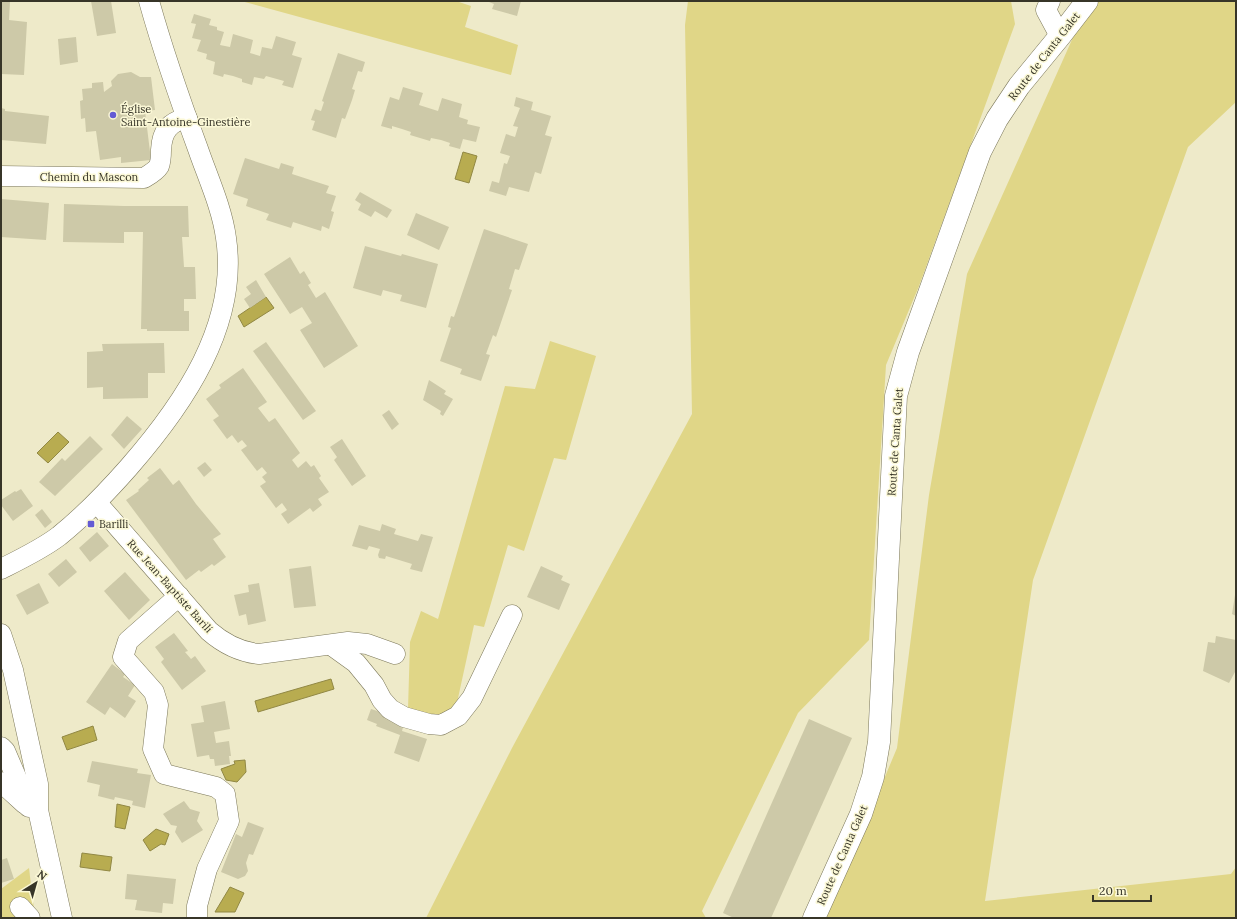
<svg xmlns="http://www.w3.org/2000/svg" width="1237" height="919" font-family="Lora,serif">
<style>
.green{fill:#e0d687}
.water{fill:#b8ac50;stroke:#918844}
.building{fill:#cdc9a8}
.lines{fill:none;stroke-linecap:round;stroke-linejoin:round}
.minor-casing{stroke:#7b7759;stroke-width:21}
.major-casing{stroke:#7b7759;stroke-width:23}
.minor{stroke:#fff;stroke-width:20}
.major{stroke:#fff;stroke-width:22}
.poi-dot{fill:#645bd4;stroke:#fbf8d6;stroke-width:1.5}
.labels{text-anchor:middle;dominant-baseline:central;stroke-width:3;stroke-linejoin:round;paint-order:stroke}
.street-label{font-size:11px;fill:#373528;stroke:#fbf8d6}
.poi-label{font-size:11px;fill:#373528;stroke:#fbf8d6;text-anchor:start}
</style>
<rect width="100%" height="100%" fill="#eeeac9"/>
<g class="green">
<polygon points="241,1 456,1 471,6 465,27 518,45 511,75"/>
<polygon points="688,1 1011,1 1015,24 919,286 886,365 869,640 798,713 702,911 706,918 426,918 512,748 692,414 685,25"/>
<polygon points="1098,1 1236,1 1236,102 1188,147 1033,580 985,901 1231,874 1236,867 1236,918 826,918 897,748 929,495 967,274 1075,33"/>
<polygon points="550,341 596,356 566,460 554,458 524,551 508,545 484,627 474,625 453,721 408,709 410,642 421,611 438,619 505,386 535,389"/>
<polygon points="29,868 35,918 1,918 1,889"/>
</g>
<g class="water">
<polygon points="463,152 477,156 469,183 455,179"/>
<polygon points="266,297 274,308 244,327 238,316"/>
<polygon points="58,432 69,442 48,463 37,453"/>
<polygon points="331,679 334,689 258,712 255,701"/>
<polygon points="93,726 97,740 67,750 62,737"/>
<polygon points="245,760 246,772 237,782 226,780 221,769 235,764 234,761"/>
<polygon points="117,804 130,807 125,829 115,827"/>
<polygon points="156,829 169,834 165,845 161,844 150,851 143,840"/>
<polygon points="82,853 112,857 110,871 80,867"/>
<polygon points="230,887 244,893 235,912 215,912"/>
</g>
<g class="building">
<polygon points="1,1 10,1 9,20 27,22 24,75 1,74"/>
<polygon points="91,1 111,1 116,33 97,36"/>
<polygon points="489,1 521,1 517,16 492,9 494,4 489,2"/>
<polygon points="194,14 211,19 209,25 217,27 217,30 224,32 220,45 230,47 233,34 253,40 250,53 260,56 262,47 272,49 276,36 296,42 292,55 302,58 293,88 282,85 284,81 266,76 264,79 254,77 252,85 242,82 242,79 233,76 224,74 223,77 213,74 215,62 206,59 207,54 197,51 201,40 192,38 196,24 191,23"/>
<polygon points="76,37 78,62 60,65 58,39"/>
<polygon points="338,53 365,62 362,72 358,71 352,89 355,90 352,100 345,119 342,118 336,138 312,130 315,121 311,120 315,109 321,111 324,102 322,101"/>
<polygon points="131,72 140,77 151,77 155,110 145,111 151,160 121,163 121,157 100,160 96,131 86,132 85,118 81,119 80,101 83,100 82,89 92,88 92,83 103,82 104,92 112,86 111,81 118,74"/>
<polygon points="403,87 423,93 419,105 438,111 442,98 462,104 459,117 468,120 467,124 480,127 476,142 463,139 460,149 449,146 450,143 441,140 431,138 430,141 410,135 411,132 402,129 392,126 392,129 381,126 390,97 399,100"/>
<polygon points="516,97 533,102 531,110 551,116 545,135 552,137 541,174 535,172 529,192 509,187 506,196 489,191 492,181 499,183 504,163 507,164 510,156 500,153 506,134 515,137 518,127 513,126 520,108 514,106"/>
<polygon points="1,108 5,109 5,111 49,116 46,144 1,140"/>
<polygon points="245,158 279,169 281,163 294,167 292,174 329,186 326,193 336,196 331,211 334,212 329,229 322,226 321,231 293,222 291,228 266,220 269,214 246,206 248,199 233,194"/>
<polygon points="360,192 392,210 387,218 375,211 371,217 358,210 361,204 355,200"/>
<polygon points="1,199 49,203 46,240 1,237"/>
<polygon points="64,204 124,206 188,206 189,237 182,237 184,267 195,267 196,299 184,299 184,311 189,311 189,331 147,331 147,329 141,329 143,232 124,232 124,243 63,242"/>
<polygon points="416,213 449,227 439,250 407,235"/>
<polygon points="484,229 528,244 519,270 515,269 509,289 512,290 496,337 493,335 486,354 490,355 481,381 460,374 462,369 440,361 451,328 448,327 451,316 454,317"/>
<polygon points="365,246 401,256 402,254 438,264 426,308 400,301 402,295 383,290 381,296 353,288"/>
<polygon points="290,257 300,274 304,271 311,283 308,285 316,298 325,292 358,346 324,368 300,330 312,323 302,307 290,314 264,274"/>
<polygon points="256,280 266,297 250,308 244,299 251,294 246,287"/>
<polygon points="266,342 316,411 303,420 253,351"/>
<polygon points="164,343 165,373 148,373 148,398 103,399 103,387 87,388 87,352 103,351 102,344"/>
<polygon points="243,368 267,402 258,408 269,422 275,418 300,453 292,460 298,468 306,461 311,467 314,465 321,476 319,478 329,492 318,499 322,505 313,512 310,508 288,524 281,514 287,510 282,503 276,508 260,486 266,482 262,477 267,473 262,467 257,471 241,450 247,446 242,440 238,443 232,435 227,439 213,420 219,416 206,399 221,388 219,385"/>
<polygon points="429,380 446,391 444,394 453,399 443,416 440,414 441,411 423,400"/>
<polygon points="389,410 399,424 392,430 382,415"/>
<polygon points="127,416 142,429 124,449 111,435"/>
<polygon points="90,436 103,449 55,496 39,482 62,458 65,461"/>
<polygon points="342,439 366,476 352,486 334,460 337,457 330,447"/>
<polygon points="205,462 212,470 204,477 197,468"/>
<polygon points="160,468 173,485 179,480 196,504 221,534 213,539 226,557 214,566 212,564 201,572 199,570 186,580 126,500 139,491 138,490 149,480 147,478"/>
<polygon points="21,489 33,506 13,521 1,505 1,500 15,491 16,492"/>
<polygon points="42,509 52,522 45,528 35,515"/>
<polygon points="382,524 396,529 394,534 418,541 421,534 433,537 422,572 410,569 412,564 386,556 385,559 379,558 378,555 380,549 369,546 367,550 352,546 359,525 380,531"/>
<polygon points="97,532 109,546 90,562 79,548"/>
<polygon points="66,559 77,572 59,587 48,574"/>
<polygon points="311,566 316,606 294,608 289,569"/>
<polygon points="541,566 563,576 561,580 570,584 559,610 527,597"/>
<polygon points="125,572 150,600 129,620 104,591"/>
<polygon points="39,583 49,603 27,615 16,595"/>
<polygon points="259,583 266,621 248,625 246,614 239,616 234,595 249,592 248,585"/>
<polygon points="1235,595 1236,595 1236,616 1232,614"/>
<polygon points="174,633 188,651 185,652 191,659 195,656 206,671 182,690 161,662 164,659 155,647"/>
<polygon points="1216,636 1236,640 1236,664 1235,672 1229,683 1203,671 1208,642 1215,643"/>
<polygon points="112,664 125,674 123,677 135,685 128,696 136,701 125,718 110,707 105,715 86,702"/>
<polygon points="225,701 230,729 214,732 216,743 229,741 231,756 229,756 230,764 215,766 214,759 210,759 209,755 197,757 191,724 204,722 201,706"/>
<polygon points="371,709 397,717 404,723 402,731 427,739 419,762 394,753 400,735 376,726 377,724 367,720"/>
<polygon points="809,719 852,738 771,918 734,918 723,913"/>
<polygon points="92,761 138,769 137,773 151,775 145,808 132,805 133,801 115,797 114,800 98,796 100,785 87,782"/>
<polygon points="184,801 190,809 200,812 197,821 203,830 182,843 175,832 177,826 171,825 163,814"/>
<polygon points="248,822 264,828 253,855 249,854 246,863 248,871 245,876 238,879 221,872 236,834 242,837"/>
<polygon points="7,858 14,879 1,883 1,860"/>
<polygon points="127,874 176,879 173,904 163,903 162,913 135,910 137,900 125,899"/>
</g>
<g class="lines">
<g class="minor-casing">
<g id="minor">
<polyline points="1050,1 1046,10 1060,36"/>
<path d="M1,176L144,178C149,175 156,171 159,166C161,161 161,155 161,150C162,131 169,122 187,118"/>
<path d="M97,503L209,631C224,644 239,652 259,654L348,642L367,644L395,654"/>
<path d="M1,569C21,559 42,549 59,536C85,515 107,492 129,467C183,405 239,325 226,238C222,208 208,178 198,149C180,100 163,51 149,1"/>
<polyline points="179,596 128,641 123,657 154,692 158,705 153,749 164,774 216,787 225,794 229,821 207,869 197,906 197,918"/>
<polyline points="1,634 13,670 38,784 38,810 62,918"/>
<polyline points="331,645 356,663 374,685 382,700 390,709 404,717 429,724 441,725 458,716 472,698 512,615"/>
<polyline points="1,747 5,751 29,807"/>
<polyline points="1,782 25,804"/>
<polyline points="20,907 30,918"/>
</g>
</g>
<g class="major-casing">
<polyline id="major" points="814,918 861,814 873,777 879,742 896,396 908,352 980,152 997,119 1019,86 1060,36 1087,1"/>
</g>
<use href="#minor" class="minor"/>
<use href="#major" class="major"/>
</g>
<g class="poi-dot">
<circle cx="113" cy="115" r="4"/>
<rect x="87" y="520" width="8" height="8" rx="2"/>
</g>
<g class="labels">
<g class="street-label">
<text transform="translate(1044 56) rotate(-52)">Route de Canta Galet</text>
<text x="89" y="177">Chemin du Mascon</text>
<text transform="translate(895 442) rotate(-86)">Route de Canta Galet</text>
<text transform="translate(170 586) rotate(48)">Rue Jean-Baptiste Barili</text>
<text transform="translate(842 855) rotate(-66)">Route de Canta Galet</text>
</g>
<g class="poi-label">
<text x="121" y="109">Église<tspan x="121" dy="13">Saint-Antoine-Ginestière</tspan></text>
<text x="99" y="524">Barilli</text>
</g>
</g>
<rect width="1237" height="919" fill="none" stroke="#373528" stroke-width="4"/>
<g transform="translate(36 883) rotate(37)" stroke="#fbf8d6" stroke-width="3" paint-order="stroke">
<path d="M0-3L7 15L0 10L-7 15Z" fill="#373528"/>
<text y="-6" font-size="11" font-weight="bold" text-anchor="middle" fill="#373528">N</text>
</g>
<path d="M1093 895v6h58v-6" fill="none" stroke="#373528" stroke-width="2"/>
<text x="1099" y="895" font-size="12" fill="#373528" stroke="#fbf8d6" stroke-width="3" paint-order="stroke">20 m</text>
</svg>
